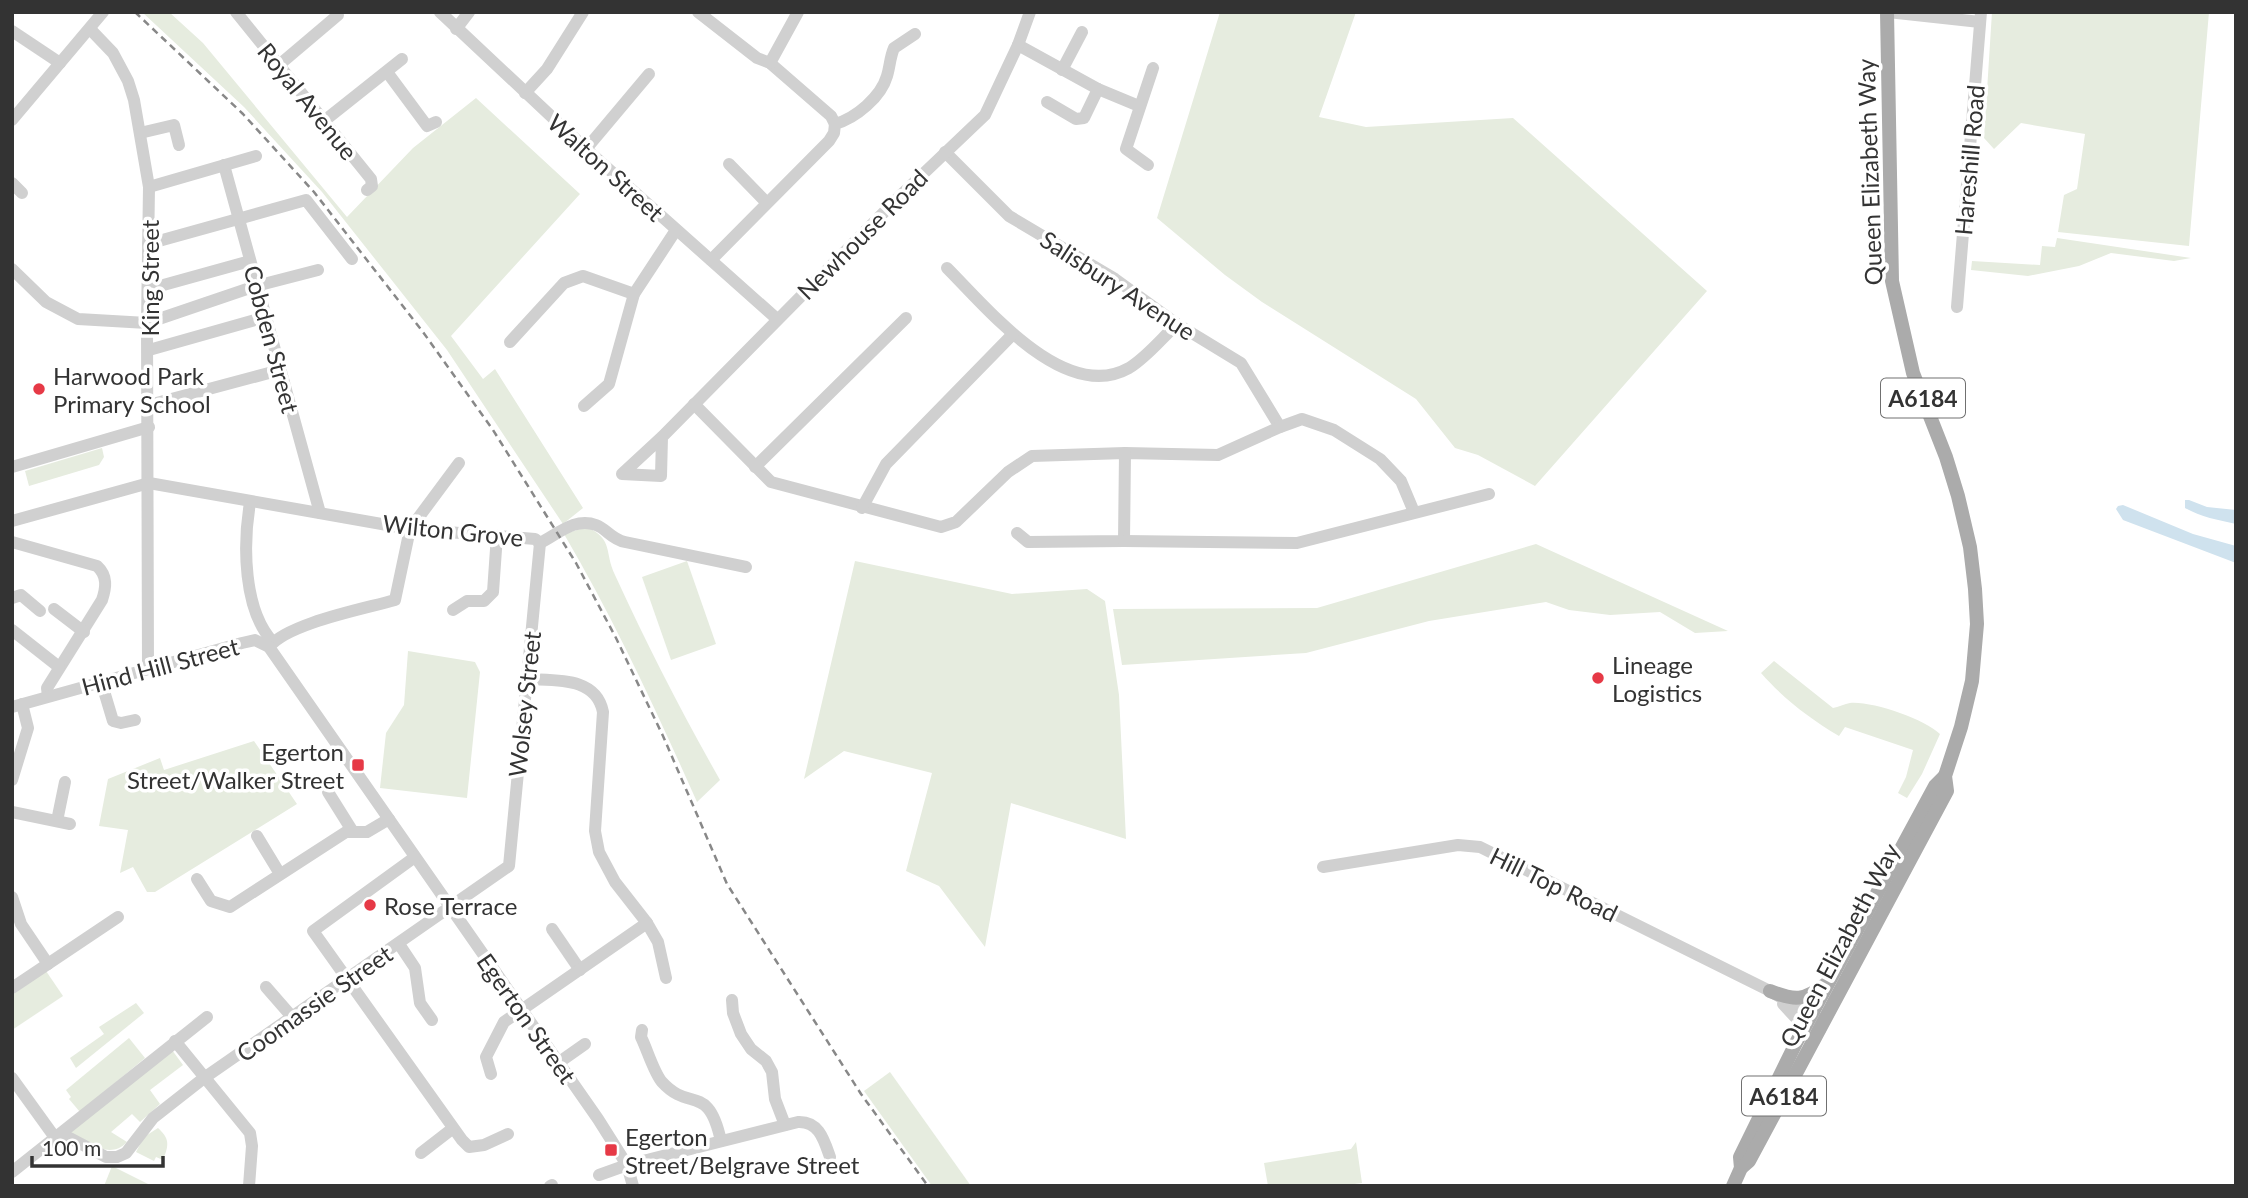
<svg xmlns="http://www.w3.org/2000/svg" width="2248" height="1198" font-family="Lato,sans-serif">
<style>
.green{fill:#e6ecdf}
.water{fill:#cfe2ee}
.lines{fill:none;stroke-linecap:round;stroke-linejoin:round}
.minor{stroke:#d0d0d0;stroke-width:12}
.major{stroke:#ababab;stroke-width:14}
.rail{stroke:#888;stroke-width:2.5;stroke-dasharray:7 5;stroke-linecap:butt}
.poi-dot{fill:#e63946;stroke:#fff;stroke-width:2.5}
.labels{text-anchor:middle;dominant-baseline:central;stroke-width:7;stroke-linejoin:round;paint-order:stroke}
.shield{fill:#fff;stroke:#707070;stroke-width:2}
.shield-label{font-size:23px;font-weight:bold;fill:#333}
.street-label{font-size:24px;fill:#333;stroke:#fff}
.poi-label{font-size:24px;fill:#333;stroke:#fff;text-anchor:start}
</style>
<rect width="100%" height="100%" fill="#fff"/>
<g class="green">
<polygon points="142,12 169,12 203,43 347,217 413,148 476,98 580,194 451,336 483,379 495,369 583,508 563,524 447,350 322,192 244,107"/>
<polygon points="1220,12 1356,12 1319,117 1366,127 1513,118 1707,291 1535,486 1478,455 1455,448 1416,399 1262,302 1225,275 1157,218"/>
<polygon points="1992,12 2209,12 2189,246 2058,232 2064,195 2077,189 2085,134 2021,123 1994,149 1984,138"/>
<polygon points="2057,238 2191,258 2174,261 2111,253 2079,266 2028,276 1971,270 1972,261 2040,265 2042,246 2055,247"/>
<polygon points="102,448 104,457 99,465 29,486 25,471"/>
<path d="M587,527C614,540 604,552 615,575C647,645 682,713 720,780L697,802C656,710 615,621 564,534Z"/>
<polygon points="1536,544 1728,631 1695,633 1660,612 1610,615 1569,610 1546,602 1429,621 1306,653 1122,665 1113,609 1317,608"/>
<polygon points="687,561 716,644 671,660 642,577"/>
<polygon points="855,561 1012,594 1087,589 1105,601 1119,695 1126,839 1011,803 985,947 939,886 906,871 932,773 844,751 804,779"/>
<polygon points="408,651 475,662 480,672 467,798 380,788 386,733 404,705"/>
<path d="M1774,661L1833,708C1838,707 1845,704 1850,703C1872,701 1924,719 1940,734L1922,774L1907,798L1898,793L1906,777L1913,750L1845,727L1839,736C1809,718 1784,699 1761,673Z"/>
<polygon points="254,741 297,804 155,892 147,892 133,867 120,873 128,830 99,826 108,779 160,758 164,770"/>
<polygon points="46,971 63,996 12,1030 12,995"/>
<polygon points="136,1003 144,1013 76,1068 70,1058 104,1034 99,1027"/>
<polygon points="129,1038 145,1058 80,1112 69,1099 71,1097 66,1090"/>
<path d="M172,1050L183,1065L150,1090L160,1104L140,1122L132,1114L111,1132L127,1142C110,1160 90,1143 72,1134L71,1132Z"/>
<polygon points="890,1072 971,1186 932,1186 864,1091"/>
<path d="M158,1128C170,1139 169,1145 163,1160L156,1157L154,1161L136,1152L144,1137Z"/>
<polygon points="1356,1142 1362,1183 1339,1186 1268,1186 1264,1163 1351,1149"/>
<polygon points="112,1166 152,1186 104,1186"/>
</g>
<g class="water">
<path d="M2185,500H2189L2207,507L2236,510V524C2218,520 2201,517 2185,508Z"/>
<polygon points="2123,505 2193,534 2236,546 2236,563 2123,520 2116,509 2118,506"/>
</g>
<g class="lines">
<g class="minor">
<polyline points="236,12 371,179 372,186 367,190"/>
<polyline points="440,12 586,149 777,319"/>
<polyline points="698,12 757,58 770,63 831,116 835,124"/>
<polyline points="1888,12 1980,22"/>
<polyline points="90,29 113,53 128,81 134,100 149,187 147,323 148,668"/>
<polyline points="456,29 469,12"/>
<polyline points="12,31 60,63"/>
<polyline points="1018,45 1098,89 1139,106"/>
<polyline points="770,63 798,12"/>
<polyline points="279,65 338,15"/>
<polyline points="1062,70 1082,32"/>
<polyline points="387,72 427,126 436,122"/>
<polyline points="525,93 547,69 583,12"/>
<polyline points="1047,102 1076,119 1084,118 1098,89"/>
<polyline points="12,120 103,12"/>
<polyline points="324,121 402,59"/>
<polyline points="140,133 174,125 179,145"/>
<polyline points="586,149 649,74"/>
<polyline points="945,152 1009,216 1115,279 1177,324 1241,363 1280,427"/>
<polyline points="729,164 766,202"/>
<polyline points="224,165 320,513"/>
<polyline points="1148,165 1126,149 1153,68"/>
<polyline points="12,183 22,193"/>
<polyline points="149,187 256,156"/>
<polyline points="148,244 306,200 352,259"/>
<path d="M711,260L829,141L834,133L835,124C856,118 881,97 887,76C890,66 890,57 894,48L915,34"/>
<path d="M947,268C987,308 1065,404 1129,368C1147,357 1162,338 1177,324"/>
<polyline points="12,269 46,302 78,319 147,323 256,286 318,270"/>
<polyline points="149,289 250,261"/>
<polyline points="1957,307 1981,12"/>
<polyline points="510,342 564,283 583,276 634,294"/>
<polyline points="149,350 266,317"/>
<polyline points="694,404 771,482 941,527 956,522 1008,472 1032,456 1125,453 1218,455 1280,427 1302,419 1334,430 1380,459 1401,481 1414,512"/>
<polyline points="149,405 280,370"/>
<polyline points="584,406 609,384 634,294 676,230"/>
<polyline points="662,437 661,476 622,474 662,437 902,194 985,115 1018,45 1030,12"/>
<polyline points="12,467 149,427"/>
<polyline points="755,467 906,318"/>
<path d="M250,503C243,544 243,610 273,642"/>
<polyline points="862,508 886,464 1013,334"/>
<polyline points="12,521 149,483 410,529 535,539 540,543"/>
<polyline points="1017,533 1028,542 1124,541 1125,453"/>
<polyline points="1124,541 1297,543 1489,494"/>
<path d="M12,542L97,566C108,576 106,588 102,600L47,688L48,696"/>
<path d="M540,543C558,534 575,517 596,525C607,529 611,539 625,542L746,567"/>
<polyline points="12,598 21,595 40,611"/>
<polyline points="54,609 84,632"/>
<polyline points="453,610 467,601 484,601 493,592 497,535"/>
<polyline points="12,630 59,667"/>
<path d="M269,647C288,623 364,609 395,600L410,529L459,463"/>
<path d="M526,679C555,681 596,676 603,712L595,831L599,852L615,882L647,923L658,942L666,978"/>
<polyline points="101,681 113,721 121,723 135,720"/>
<polyline points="12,707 242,643 255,640 269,647 598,1119 627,1165 633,1186"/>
<polyline points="12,780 28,728 22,704"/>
<polyline points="328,792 353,832"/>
<polyline points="12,812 70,824"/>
<polyline points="57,821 65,782"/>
<polyline points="257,836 280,874"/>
<polyline points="415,857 313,931 462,1140 469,1147 484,1145 508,1134"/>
<polyline points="1323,867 1458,845 1480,847 1770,991 1818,1019"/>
<polyline points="197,879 211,901 230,907 346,832 367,832 389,819"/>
<polyline points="12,897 21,924 48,964"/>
<polyline points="552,929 580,970"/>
<polyline points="399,944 415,968 420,1003 432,1020"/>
<polyline points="266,987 293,1018"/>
<polyline points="12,988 118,917"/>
<polyline points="732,1000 733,1013 741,1034 751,1049 766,1061 772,1072 775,1099 785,1125"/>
<polyline points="1783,1004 1795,1017 1820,1030"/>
<path d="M642,1030L641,1037C647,1049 654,1073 662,1082C690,1113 708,1082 721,1141"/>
<polyline points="175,1041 250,1133 252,1146 249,1186"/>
<polyline points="558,1063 585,1044"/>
<polyline points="491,1074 486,1057 504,1022 647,923"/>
<polyline points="12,1078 56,1139"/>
<polyline points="62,1134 106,1157 117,1157 126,1153 153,1118 204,1078 509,866 540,543"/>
<polyline points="421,1153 452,1129"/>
<polyline points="12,1172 207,1017"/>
<path d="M599,1175L627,1165L798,1122C819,1121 824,1140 830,1157"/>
<polyline points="550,1186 552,1185"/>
</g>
<g class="major">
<path d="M1770,991C1795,1001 1804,1001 1826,984"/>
<polyline points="1741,1168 1740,1157 1796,1043 1935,786 1945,776"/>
<polyline points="1733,1186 1741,1168 1749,1161 1947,791 1945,776 1961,727 1972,681 1977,624 1975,589 1970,547 1958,496 1946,457 1913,373 1892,281 1887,12"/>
</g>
<polyline class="rail" points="135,12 243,114 314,192 423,332 493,430 576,563 616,638 663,736 727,884 861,1094 928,1186"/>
</g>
<g class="poi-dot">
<circle cx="39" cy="389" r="7"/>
<circle cx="1598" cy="678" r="7"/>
<rect x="351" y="758" width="14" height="14" rx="3.5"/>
<circle cx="370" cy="905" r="7"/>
<rect x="604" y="1143" width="14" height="14" rx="3.5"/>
</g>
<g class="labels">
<g class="shield">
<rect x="1881" y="378.5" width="84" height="39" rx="5"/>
<rect x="1742" y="1076.5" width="84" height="39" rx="5"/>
</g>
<g class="shield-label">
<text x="1923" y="398">A6184</text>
<text x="1784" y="1096">A6184</text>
</g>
<g class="street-label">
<text transform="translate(308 101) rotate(51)">Royal Avenue</text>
<text transform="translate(1969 160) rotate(-85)">Hareshill Road</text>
<text transform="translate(606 167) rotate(42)">Walton Street</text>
<text transform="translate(1869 172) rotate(-92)">Queen Elizabeth Way</text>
<text transform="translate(862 234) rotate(-45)">Newhouse Road</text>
<text transform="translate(149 278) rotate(-90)">King Street</text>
<text transform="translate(1118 285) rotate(33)">Salisbury Avenue</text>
<text transform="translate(272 339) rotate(75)">Cobden Street</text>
<text transform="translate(453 530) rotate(6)">Wilton Grove</text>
<text transform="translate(160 666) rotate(-15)">Hind Hill Street</text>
<text transform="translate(524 704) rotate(-84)">Wolsey Street</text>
<text transform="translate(1554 884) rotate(26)">Hill Top Road</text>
<text transform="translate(1839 945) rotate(-62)">Queen Elizabeth Way</text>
<text transform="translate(314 1003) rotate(-35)">Coomassie Street</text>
<text transform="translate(527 1018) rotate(55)">Egerton Street</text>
</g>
<g class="poi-label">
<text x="53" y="375">Harwood Park<tspan x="53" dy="28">Primary School</tspan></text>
<text x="1612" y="664">Lineage<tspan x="1612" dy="28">Logistics</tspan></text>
<text x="344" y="751" text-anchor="end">Egerton<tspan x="344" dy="28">Street/Walker Street</tspan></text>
<text x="384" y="905">Rose Terrace</text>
<text x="625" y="1136">Egerton<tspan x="625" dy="28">Street/Belgrave Street</tspan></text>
</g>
</g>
<rect width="2248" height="1198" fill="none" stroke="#333333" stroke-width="28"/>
<path d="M32 1156v10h131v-10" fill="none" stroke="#333333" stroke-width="3.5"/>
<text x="42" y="1156" font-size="21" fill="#333333" stroke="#ffffff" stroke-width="5" paint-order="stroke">100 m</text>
</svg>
